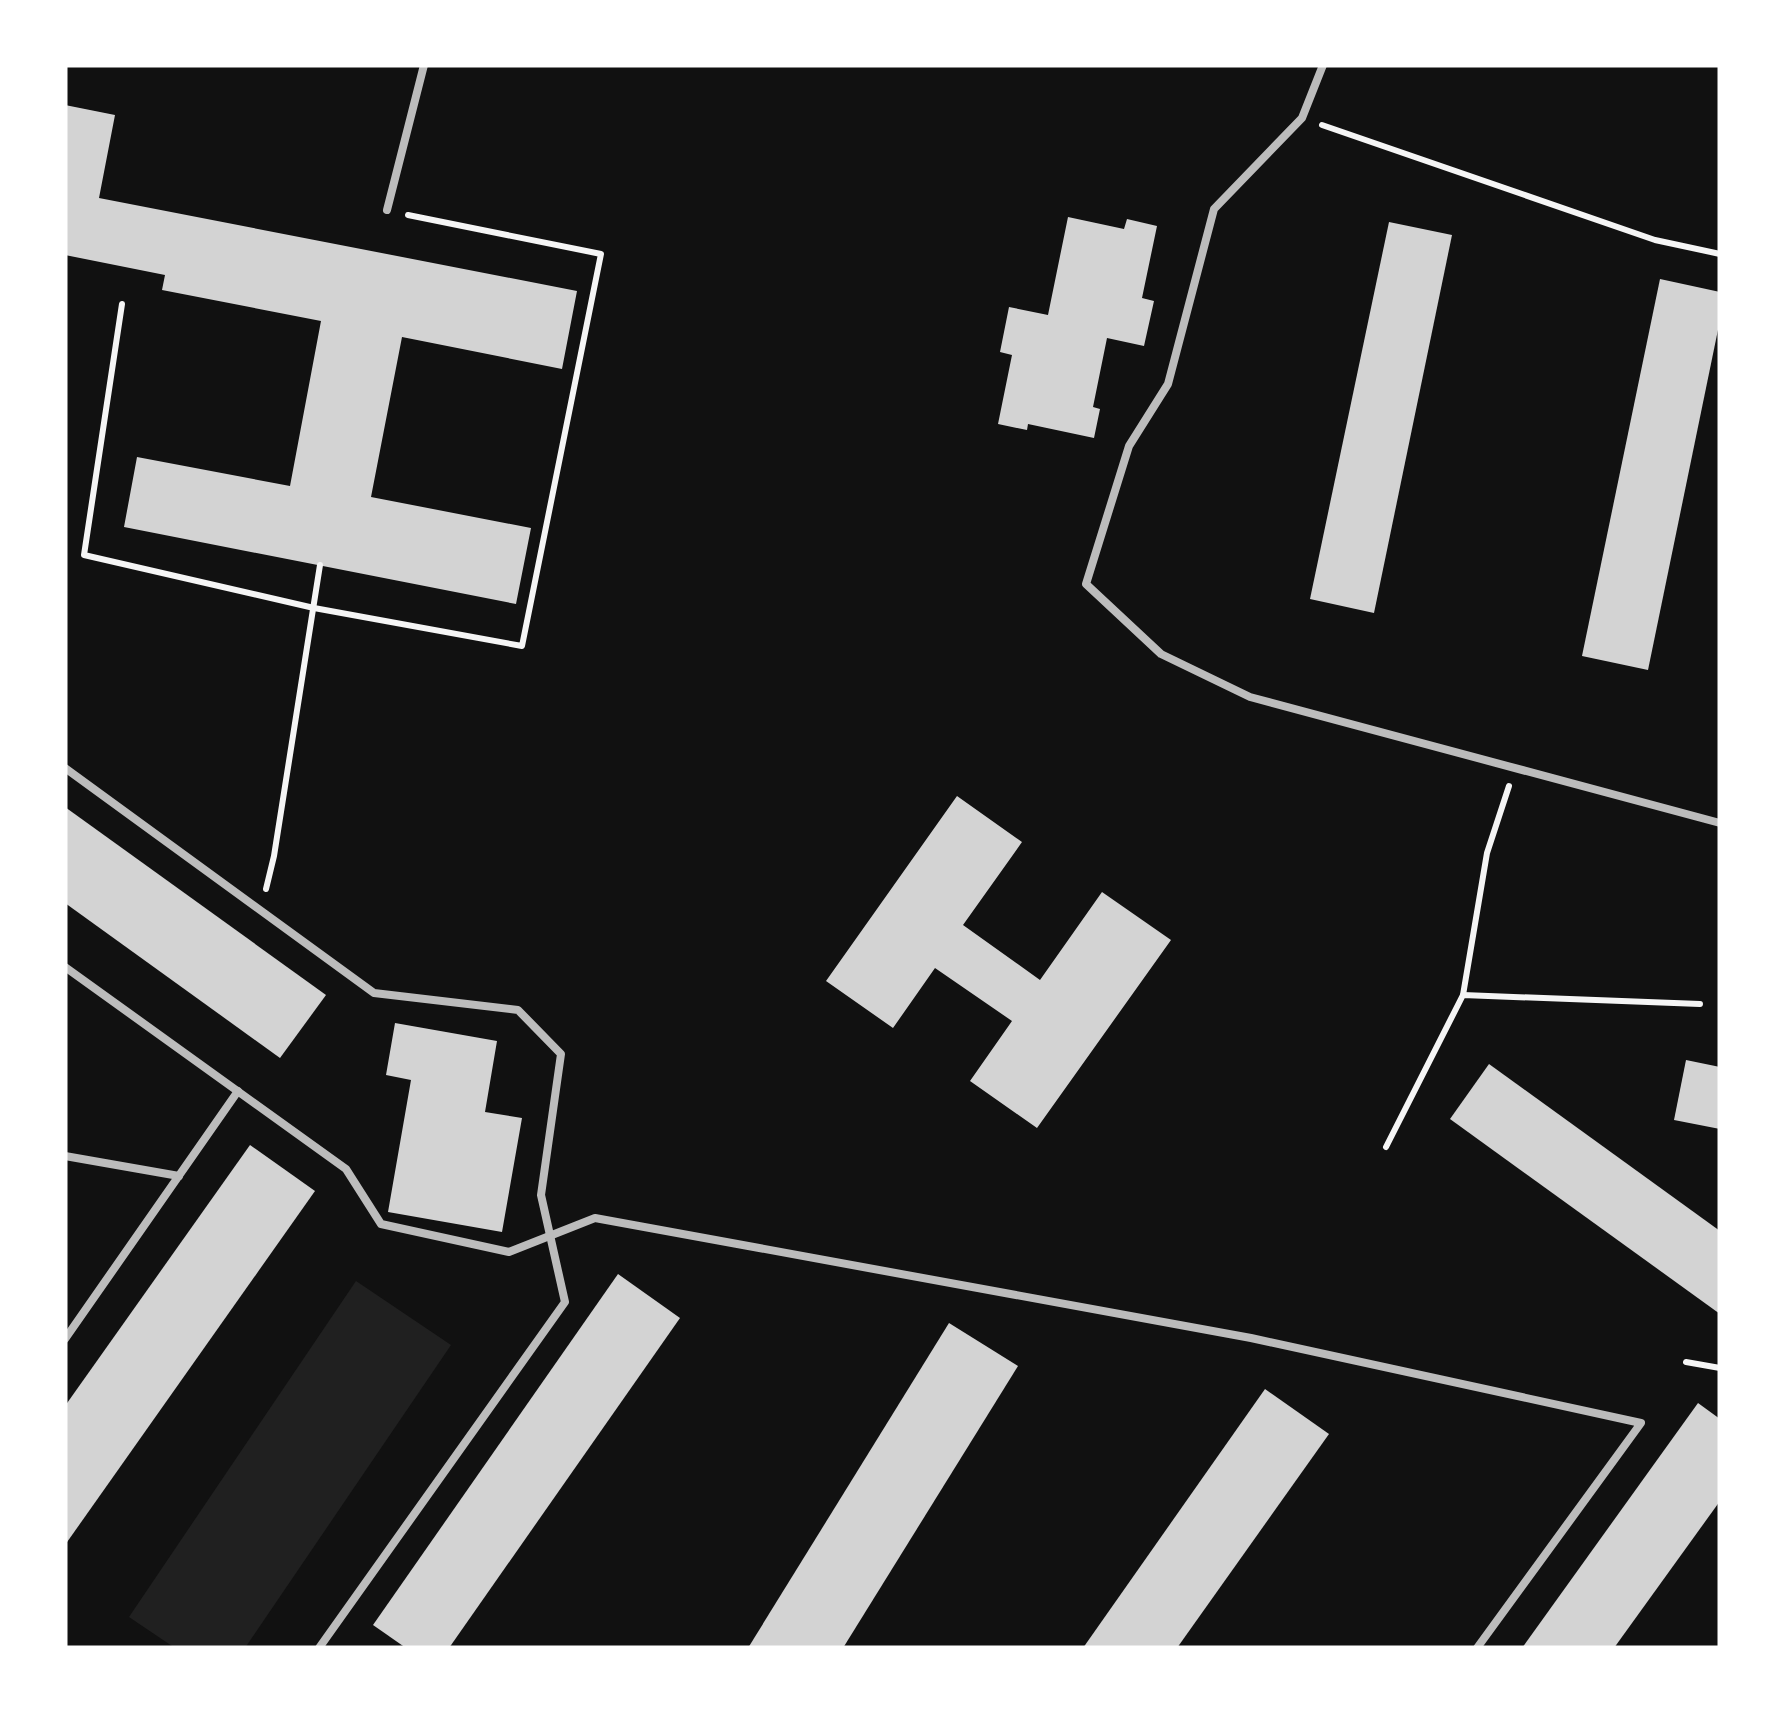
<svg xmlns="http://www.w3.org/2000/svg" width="1785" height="1713" font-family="'Source Serif 4',serif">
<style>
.green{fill:#202020}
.building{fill:#d3d3d3}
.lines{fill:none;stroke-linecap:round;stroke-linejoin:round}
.path{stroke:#f5f5f5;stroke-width:6}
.service{stroke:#bcbcbc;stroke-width:8}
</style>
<rect width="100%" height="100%" fill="#111"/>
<polygon class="green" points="356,1281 451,1345 245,1648 175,1648 129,1617"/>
<g class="building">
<polygon points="65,105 115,115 99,198 577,291 562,369 402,337 371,497 531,528 516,604 124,527 137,457 290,486 321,321 162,290 165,275 65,255"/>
<polygon points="1068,217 1124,229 1127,219 1157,226 1142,298 1154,301 1144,346 1107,338 1093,407 1100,409 1094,438 1028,424 1027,430 998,424 1012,355 1000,352 1009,307 1048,315"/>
<polygon points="1389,222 1452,235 1374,613 1310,599"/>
<polygon points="1660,279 1720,292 1720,320 1648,670 1582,656"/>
<polygon points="957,796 1022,842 963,925 1040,980 1102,892 1171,940 1037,1128 970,1081 1012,1021 935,968 893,1028 826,981"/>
<polygon points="65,807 326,995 280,1058 65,903"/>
<polygon points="395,1023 497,1041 485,1112 522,1118 502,1232 388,1212 411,1080 386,1075"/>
<polygon points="1686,1060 1720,1067 1720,1129 1674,1120"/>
<polygon points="1489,1064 1720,1231 1720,1314 1450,1119"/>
<polygon points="250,1145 315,1191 65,1545 65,1406"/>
<polygon points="618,1274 680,1318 449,1648 406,1648 373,1625"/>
<polygon points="949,1323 1018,1366 843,1648 748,1648"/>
<polygon points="1265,1389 1329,1434 1177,1648 1083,1648"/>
<polygon points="1698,1403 1720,1419 1720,1501 1614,1648 1522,1648"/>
</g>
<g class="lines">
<g class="path">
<polyline points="1322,125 1655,240 1720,254"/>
<polyline points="122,304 84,555 314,608 522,646 601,254 408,215"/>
<polyline points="266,889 274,856 320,565"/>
<polyline points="1463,995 1487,853 1509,786"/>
<polyline points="1386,1147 1463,995 1700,1004"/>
<polyline points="1686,1362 1720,1368"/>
</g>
<g class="service">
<polyline points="1323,65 1302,118 1214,209 1168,384 1129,446 1086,584 1161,654 1250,697 1720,823"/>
<polyline points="387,210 424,65"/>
<polyline points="65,768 374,993 518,1010 561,1054 541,1195 565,1302 319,1648"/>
<polyline points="65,967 346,1169 381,1224 509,1252 595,1218 1251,1338 1641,1423 1477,1648"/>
<polyline points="65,1156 179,1176"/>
<polyline points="65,1339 238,1091"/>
</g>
</g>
<rect width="1785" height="1713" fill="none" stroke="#ffffff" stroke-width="135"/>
</svg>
